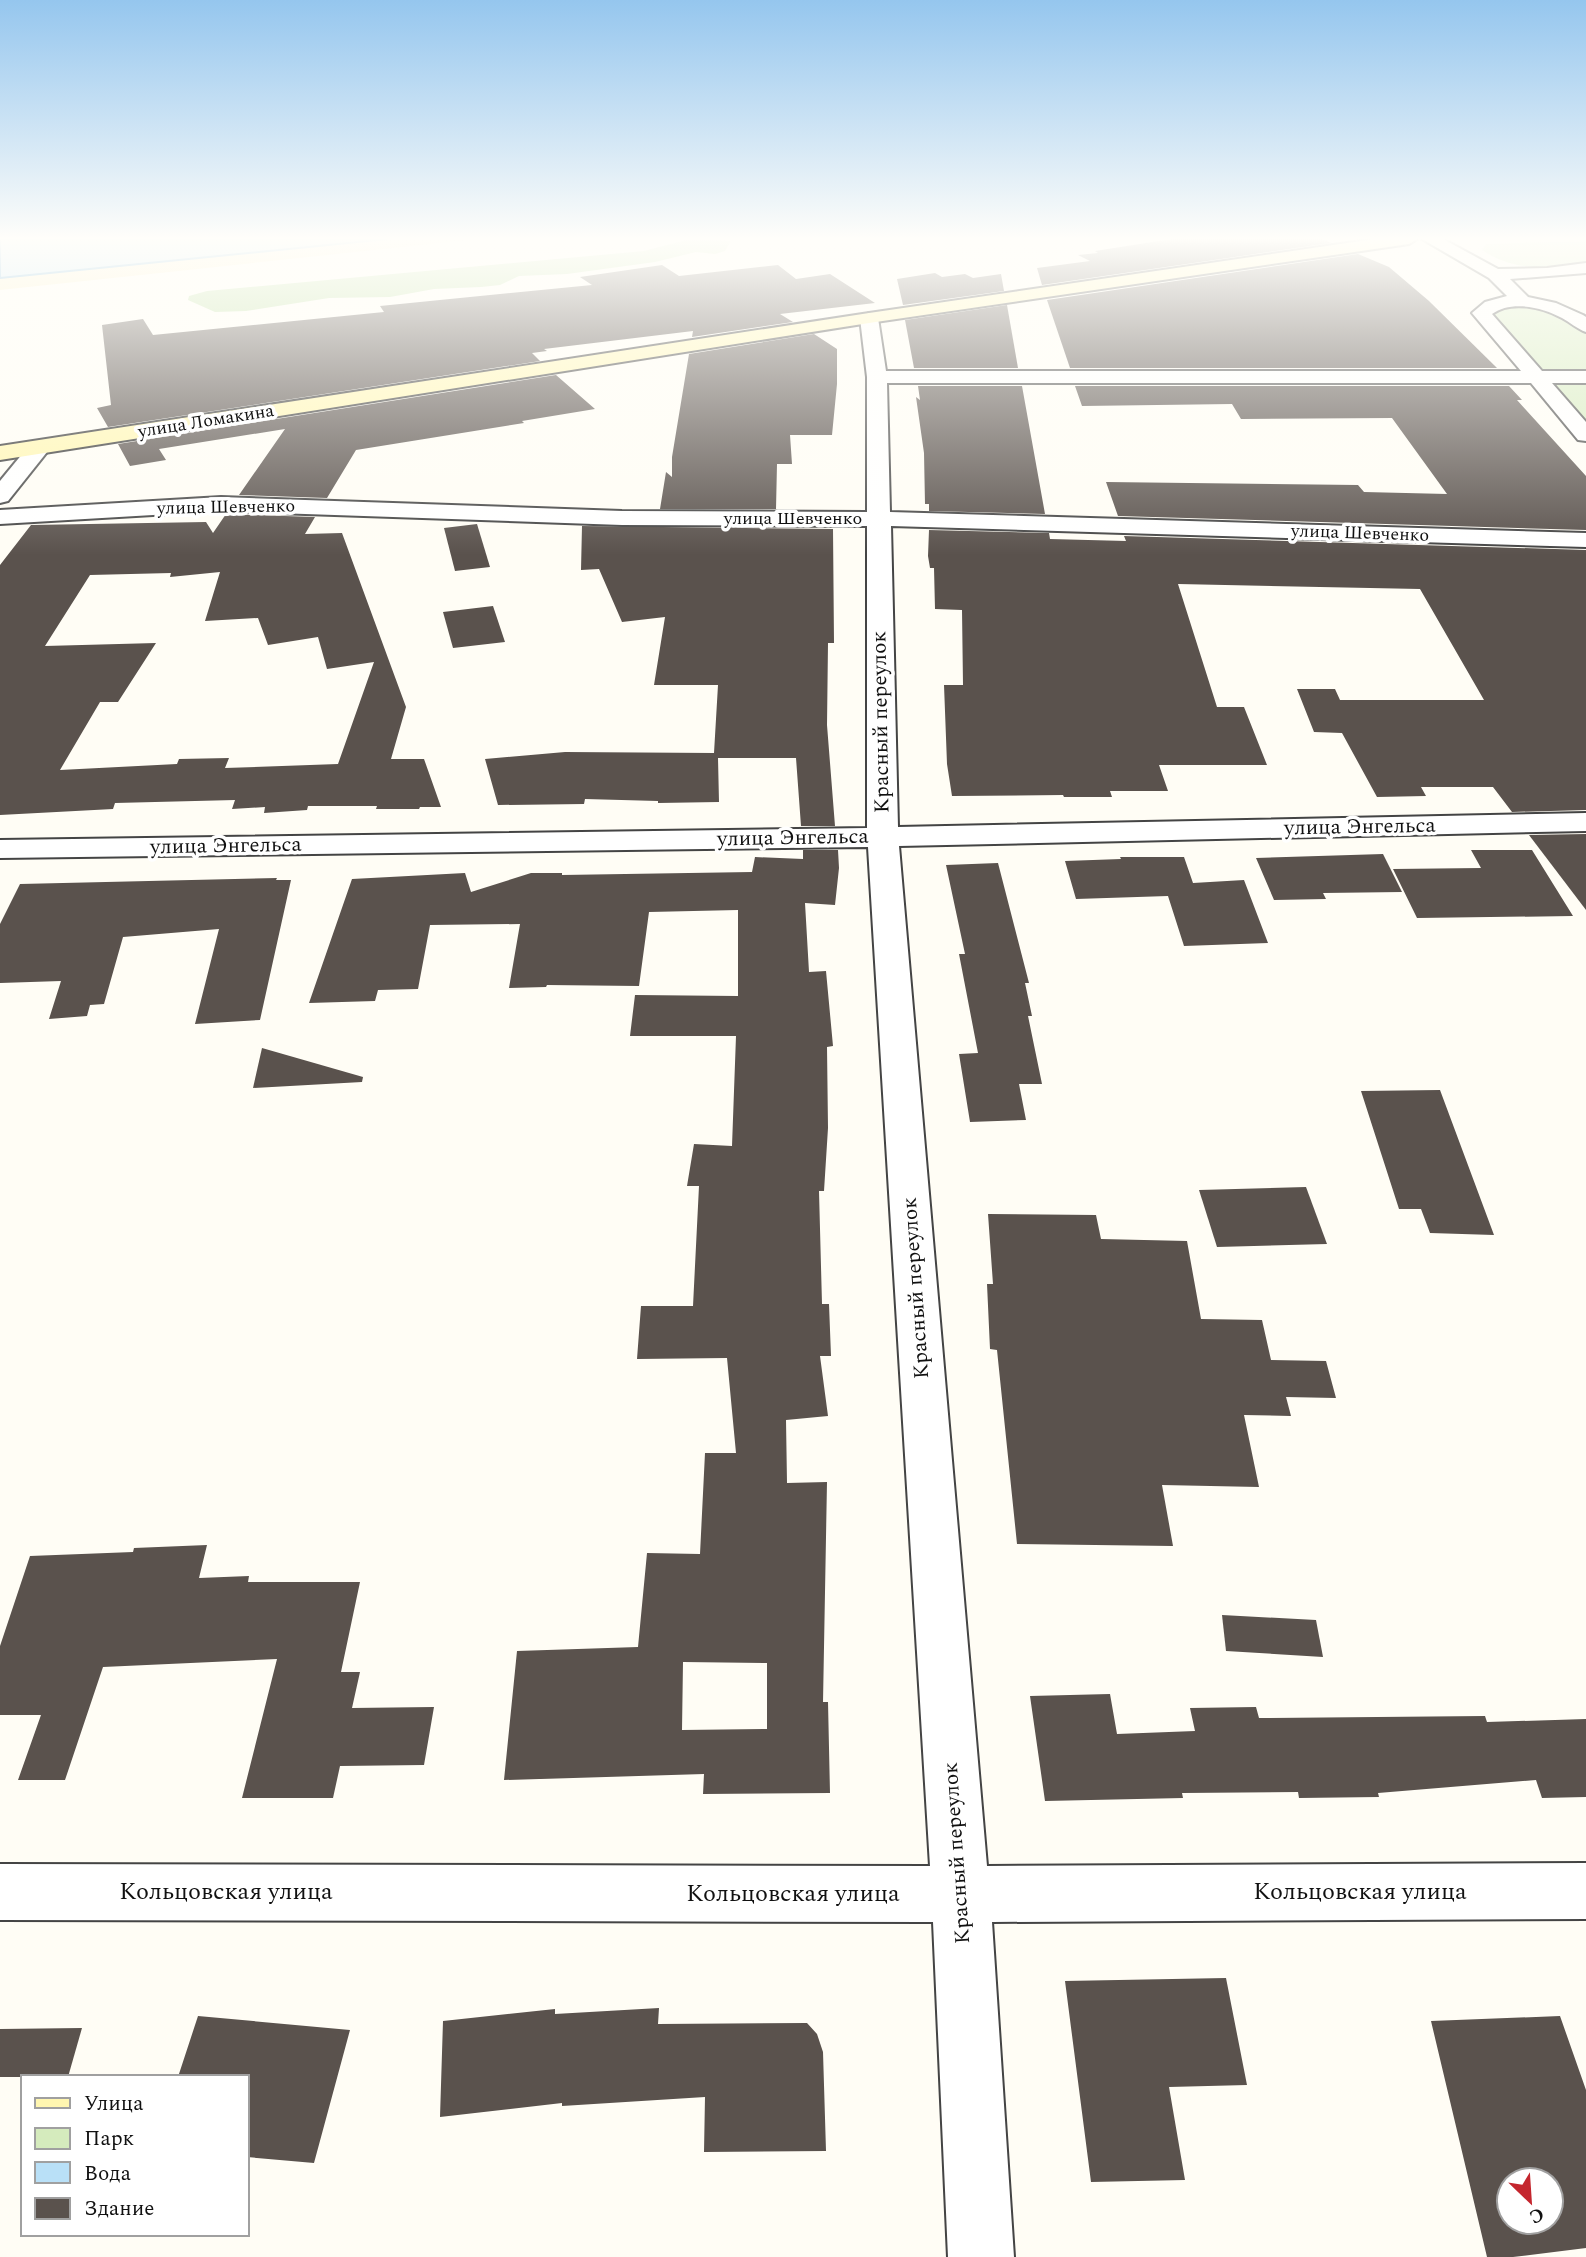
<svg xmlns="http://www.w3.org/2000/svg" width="1586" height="2257" font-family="Spectral,serif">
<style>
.green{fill:#d5ebbd}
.forest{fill:#b9dc9c}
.sand{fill:#fbeec1}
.water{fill:#b9e0f7;stroke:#3f96cf;stroke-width:2}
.building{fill:#5a524d;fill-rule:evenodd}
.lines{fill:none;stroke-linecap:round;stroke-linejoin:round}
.street-casing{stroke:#444;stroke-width:4}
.secondary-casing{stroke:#333;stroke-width:4}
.street{fill:#fff;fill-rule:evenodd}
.secondary{fill:#fff6b0;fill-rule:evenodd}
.labels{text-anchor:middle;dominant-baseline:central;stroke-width:7;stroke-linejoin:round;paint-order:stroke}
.far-street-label{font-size:18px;fill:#111;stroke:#fff}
.street-label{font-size:21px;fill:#111;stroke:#fff}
.near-street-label{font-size:24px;fill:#111;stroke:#fff}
</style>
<rect width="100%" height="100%" fill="#fffdf5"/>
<g class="green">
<path d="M1586,241V263C1549,269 1515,272 1482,250L1486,244Z"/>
<path d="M1511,306C1542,306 1564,311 1586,334V422L1492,314L1497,309Z"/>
</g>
<polygon class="forest" points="690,239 731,241 725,251 715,254 696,252 655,262 567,274 519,276 500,285 481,287 434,289 390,297 329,298 246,311 215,312 188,300 189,296 207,291 644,251"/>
<polygon class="sand" points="387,239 477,239 0,290 0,278"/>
<polygon class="water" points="0,239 387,239 0,278"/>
<g class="building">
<polygon points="1171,239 1323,239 1331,243 1042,285 1037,268 1090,261 1078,255 1098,253 1095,251"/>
<polygon points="1358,254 1389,267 1429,301 1497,368 1070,368 1047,300"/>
<polygon points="662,265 679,276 778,265 796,279 830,274 875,303 780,314 793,322 692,337 693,331 544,349 547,351 532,353 540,361 108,427 97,408 111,405 102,325 143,319 153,335 384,312 380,306 592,285 580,277"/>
<polygon points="935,273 942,277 965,274 973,278 1001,274 1004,291 903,305 897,279"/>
<polygon points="1007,305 1018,368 914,368 905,320"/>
<polygon points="814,334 837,349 837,384 832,435 790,435 792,464 777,464 776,509 660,509 666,472 672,477 672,457 689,354"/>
<polygon points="556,375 595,409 522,421 524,423 356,450 327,498 239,495 285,429 159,449 166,460 130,466 118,444"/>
<polygon points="918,386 1022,386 1045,514 929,511 929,504 925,504 924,453 916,397 920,400"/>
<polygon points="1075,386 1509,386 1522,400 1517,400 1586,476 1586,530 1118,516 1106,482 1358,485 1364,492 1447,494 1392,418 1241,419 1232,404 1082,406"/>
<path d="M226,514L315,517L305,534L342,533L406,707L391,759H424L441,807H420L419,809H376L377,806H308L307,810L264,813L265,807L232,809L235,800L115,803L113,809L0,815V565L31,525L206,522L213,533ZM220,572L205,621L258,618L268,645L318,637L327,669L374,662L338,764L225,768L229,758L179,759L177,764L60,770L100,702H118L156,643L45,646L90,575L171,573L170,577Z"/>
<polygon points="477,524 490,567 455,571 444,528"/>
<polygon points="582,526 833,529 834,643 828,643 827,725 835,826 801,826 796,758 718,758 719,802 658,803 658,801 585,799 584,804 498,805 485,759 565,752 714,753 718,685 654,685 665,617 622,622 599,569 581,570"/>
<polygon points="929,530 1049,533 1050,539 1126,541 1124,536 1586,550 1586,810 1512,812 1493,787 1421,787 1426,796 1377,797 1342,733 1314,732 1297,689 1335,689 1340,700 1484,700 1420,589 1178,584 1217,707 1244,707 1267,765 1159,765 1168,791 1110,791 1112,797 1064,797 1063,795 952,796 947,764 944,685 963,685 962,610 935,609 934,568 930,568 928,556"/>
<polygon points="493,606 505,642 453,648 443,612"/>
<polygon points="1586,834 1586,910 1529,835"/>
<path d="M803,850H838L839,868L835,905L805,903L809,972L826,971L833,1046L827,1047L828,1128L824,1191H819L822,1304H829L831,1356H820L828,1416L786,1420L787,1483L827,1482L823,1702H828L830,1793L703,1794L704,1774L504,1780L517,1651L638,1647L647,1553L700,1554L705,1453H736L727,1358L637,1359L641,1306H693L699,1186H687L694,1144L732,1146L736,1036H630L635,995L738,996V910L649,912L639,986L547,985L546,987L509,988L520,924L430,925L418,989L378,990L375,1001L309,1003L352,879L465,873L471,892L531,873H562V875L752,872L755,857L803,859ZM683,1662L767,1663V1729L682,1730Z"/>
<polygon points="1471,850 1532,850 1573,916 1417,918 1393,869 1481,868"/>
<polygon points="1383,854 1402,892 1323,893 1326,899 1274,900 1256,858"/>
<polygon points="1120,857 1184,857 1193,883 1244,880 1268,943 1184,946 1168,896 1076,899 1065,861 1121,859"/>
<polygon points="998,863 1029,983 1025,983 1032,1016 1028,1016 1042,1084 1019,1084 1026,1120 970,1122 959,1054 978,1053 959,954 965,954 946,865"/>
<polygon points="277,878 276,880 291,880 260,1020 195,1024 219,929 123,937 104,1004 90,1005 87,1016 49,1019 61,981 0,983 0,924 20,884"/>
<polygon points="262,1048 363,1077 362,1082 253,1088"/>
<polygon points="1440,1090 1494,1235 1430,1233 1421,1209 1399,1209 1361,1091"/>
<polygon points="1306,1187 1327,1244 1217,1247 1199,1190"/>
<polygon points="988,1214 1096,1215 1101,1239 1187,1241 1201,1319 1262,1320 1271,1360 1326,1361 1336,1398 1286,1397 1291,1416 1244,1415 1259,1487 1162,1485 1173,1546 1017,1544 997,1350 990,1349 987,1284 993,1284"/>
<polygon points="207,1545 199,1578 249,1576 248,1582 360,1582 341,1672 360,1672 352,1708 434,1707 424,1765 340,1766 333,1798 242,1798 277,1659 103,1667 65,1780 18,1780 41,1715 0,1715 0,1646 30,1556 133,1552 134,1548"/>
<polygon points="1222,1615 1316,1620 1323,1657 1226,1651"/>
<polygon points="1110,1694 1117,1734 1195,1731 1190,1708 1256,1707 1259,1718 1485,1716 1487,1722 1586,1719 1586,1797 1542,1798 1536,1780 1378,1793 1379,1797 1299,1798 1298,1792 1182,1793 1183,1798 1045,1801 1030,1696"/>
<polygon points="1226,1978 1247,2085 1169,2087 1185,2180 1091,2182 1065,1981"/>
<polygon points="659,2008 658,2024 807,2023 817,2034 823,2052 826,2151 704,2152 705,2097 562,2106 562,2103 440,2117 443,2021 555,2009 555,2014"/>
<polygon points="198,2016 350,2030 314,2163 247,2157 247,2077 178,2077"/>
<path d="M1560,2016L1586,2090V2248L1513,2257H1487L1431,2021ZM1509,2180H1551V2222H1509Z"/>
<polygon points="82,2028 68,2077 0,2077 0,2029"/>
</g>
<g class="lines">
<g class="street-casing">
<g id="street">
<path d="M1422,239H1443L1498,269L1547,268L1586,263V273L1510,279L1528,297L1556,303L1583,315L1586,317V332C1577,329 1570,322 1562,318C1542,307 1511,300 1492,314L1542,371H1586V383H1552L1586,422V441L1578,440L1531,383H887L890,512L1586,533V547L891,526L898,827L1586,813V831L899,846L987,1866L1586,1863V1919L992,1922L1014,2257H948L933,1922L0,1920V1864L930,1866L868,847L0,858V840L867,828V526L622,525L221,511L0,524V510L221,497L622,511L867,512V377L860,318L869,313L878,318L886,371H1521L1472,313L1485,302L1507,296L1489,278Z"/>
<polygon points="40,441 48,442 51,447 8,501 0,503 0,481 32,442"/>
</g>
</g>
<g class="secondary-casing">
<polygon id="secondary" points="1374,239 1417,239 1409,244 869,323 0,460 0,446 869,313"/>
</g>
<use href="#street" class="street"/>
<use href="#secondary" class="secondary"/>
</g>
<linearGradient id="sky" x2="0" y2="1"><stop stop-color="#95c6ee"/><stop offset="0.43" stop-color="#fffefa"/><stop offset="1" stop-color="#fffefa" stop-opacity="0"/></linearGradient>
<rect width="1586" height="555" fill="url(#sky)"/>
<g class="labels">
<g class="far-street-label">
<text transform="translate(206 421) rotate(-9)">улица Ломакина</text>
<text transform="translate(226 507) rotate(-1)">улица Шевченко</text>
<text x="793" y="518">улица Шевченко</text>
<text transform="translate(1360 533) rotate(2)">улица Шевченко</text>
</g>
<g class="street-label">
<text transform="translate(881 722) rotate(-91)">Красный переулок</text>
<text transform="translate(1360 827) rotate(-1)">улица Энгельса</text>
<text transform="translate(793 838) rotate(-1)">улица Энгельса</text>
<text transform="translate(226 846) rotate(-1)">улица Энгельса</text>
<text transform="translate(916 1288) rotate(-94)">Красный переулок</text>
<text transform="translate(957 1853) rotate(-94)">Красный переулок</text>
</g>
<g class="near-street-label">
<text x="226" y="1892">Кольцовская улица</text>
<text x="1360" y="1892">Кольцовская улица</text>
<text x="793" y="1894">Кольцовская улица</text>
</g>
</g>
<rect x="21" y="2075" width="228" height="161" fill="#ffffff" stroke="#a0a0a0" stroke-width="2"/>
<rect x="35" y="2098" width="35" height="10" fill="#fff6b0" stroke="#a0a0a0" stroke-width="2"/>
<text x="84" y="2110" font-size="21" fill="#111111">Улица</text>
<rect x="35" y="2128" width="35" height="21" fill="#d5ebbd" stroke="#a0a0a0" stroke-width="2"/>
<text x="84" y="2145" font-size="21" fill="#111111">Парк</text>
<rect x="35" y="2162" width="35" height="21" fill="#b9e0f7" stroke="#a0a0a0" stroke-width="2"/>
<text x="84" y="2180" font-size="21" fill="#111111">Вода</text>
<rect x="35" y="2198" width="35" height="21" fill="#5a524d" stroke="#a0a0a0" stroke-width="2"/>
<text x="84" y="2215" font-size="21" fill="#111111">Здание</text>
<g transform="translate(1530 2201) rotate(155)"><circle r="33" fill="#ffffff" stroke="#a0a0a0" stroke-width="2"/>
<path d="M0-5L12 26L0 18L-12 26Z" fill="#c4262e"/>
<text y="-10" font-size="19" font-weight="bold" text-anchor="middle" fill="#111111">С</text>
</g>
</svg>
